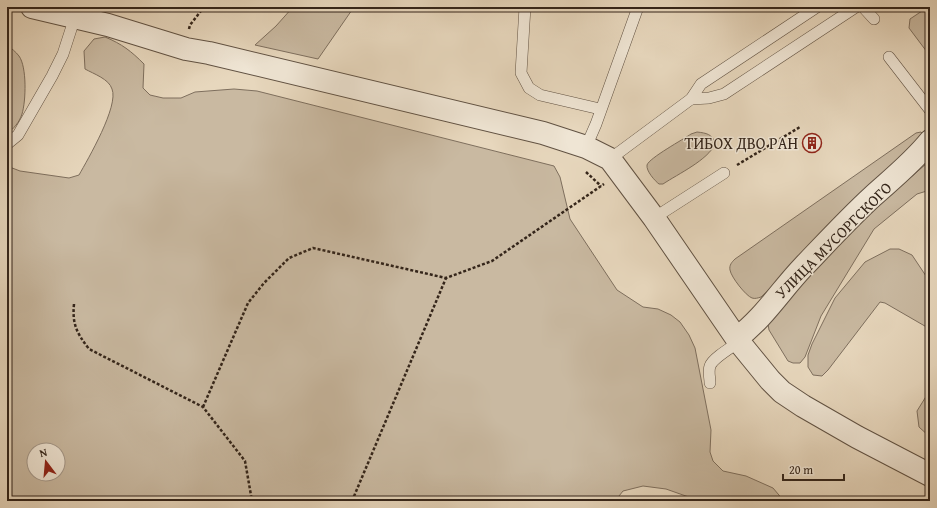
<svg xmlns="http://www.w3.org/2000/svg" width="937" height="508" font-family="'Gentium Book Plus',serif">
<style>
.green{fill:#c9b9a1;stroke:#7e6f5e;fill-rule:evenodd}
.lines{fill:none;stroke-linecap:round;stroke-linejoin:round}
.service-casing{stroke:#615243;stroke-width:12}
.minor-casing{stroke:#615243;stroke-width:24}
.path{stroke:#34251a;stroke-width:2.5;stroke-dasharray:3 2;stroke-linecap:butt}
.service{stroke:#efe5d4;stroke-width:11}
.minor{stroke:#efe5d4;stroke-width:22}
.labels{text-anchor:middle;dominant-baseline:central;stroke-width:3;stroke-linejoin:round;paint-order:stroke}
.poi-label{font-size:16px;fill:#34251a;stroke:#efe5d4;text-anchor:end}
.street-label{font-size:16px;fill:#34251a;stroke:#efe5d4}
</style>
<rect width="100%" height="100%" fill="#e7d7bd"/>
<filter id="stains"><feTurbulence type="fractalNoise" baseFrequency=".005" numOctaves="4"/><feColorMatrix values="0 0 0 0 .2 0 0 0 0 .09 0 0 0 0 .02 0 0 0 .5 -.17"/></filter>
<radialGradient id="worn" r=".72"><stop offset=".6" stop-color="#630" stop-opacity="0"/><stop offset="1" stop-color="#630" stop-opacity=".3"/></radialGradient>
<g class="green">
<polygon points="293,7 354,7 318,59 255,45 276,26"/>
<polygon points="928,7 930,7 930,56 909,28 910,19"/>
<path d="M105,37C122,44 131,51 144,64L143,88L150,95L163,98H181L195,92L234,89L257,91L554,166L560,177L570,219L617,290L643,307L658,309L671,315L680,322L689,335L695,348L711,430L710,452L713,461L723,471L746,476L773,488L784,501H700L666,489L643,486L623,491L615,501H7V166L20,171L69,178L79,175C88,159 119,106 112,89C109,79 94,74 85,69L84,51L94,39ZM34,450H58V474H34Z"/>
<path d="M7,45C11,48 16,52 19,56C27,67 26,101 22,114C19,123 14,128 7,134Z"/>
<path d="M697,132C706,133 713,134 715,144C708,160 678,174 663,184H659C655,181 646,171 647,165C649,158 684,139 691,134Z"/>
<path d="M921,132L924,135L791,269L761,297C758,298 755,299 752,298C746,296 731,277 730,270C729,265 732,262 735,259L916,133Z"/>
<polygon points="930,159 930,190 917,194 874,229 821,316 805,357 800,363 793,363 788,361 769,330 768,324 842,237 926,164"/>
<polygon points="890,249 899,249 912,255 930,282 930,329 885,303 880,302 828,370 822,376 813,375 808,367 808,355 812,344 835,298 865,262"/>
<polygon points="930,390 930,437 919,427 917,411"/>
</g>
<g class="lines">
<g class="service-casing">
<g id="service">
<polyline points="525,7 521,73 529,88 540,95 600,109"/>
<polyline points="863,7 874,19"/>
<polyline points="889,57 930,110"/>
<polyline points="691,99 709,98 724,94 856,7"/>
<polyline points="7,144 18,135 52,76 63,54 75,17 98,7"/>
<polyline points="586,147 596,124 638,7"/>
<polyline points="610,159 691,99 701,84 817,7"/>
<polyline points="654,218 724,173"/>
<path d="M710,383C710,377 708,372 710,366C713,358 732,347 739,342"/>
</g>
</g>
<g class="minor-casing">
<g id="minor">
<polyline points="32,7 108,25 186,49 209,53 543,133 586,147 610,159 654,218 739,342 770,380 782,392 803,406 857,437 930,475"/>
<path d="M737,338C763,319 781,290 803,267C826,243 849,218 873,196C893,178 913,162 930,141"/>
</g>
</g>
<g class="path">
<polyline points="189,29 190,25 204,7"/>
<polyline points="737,165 800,127"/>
<polyline points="586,172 601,186"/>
<path d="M74,304C72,325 77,333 89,349L203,407L245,461L252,501"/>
<polyline points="203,407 248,303 264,283 289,258 313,248 446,278 492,261 604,184"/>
<polyline points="352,501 446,278"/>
</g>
<use href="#service" class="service"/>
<use href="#minor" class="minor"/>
</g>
<defs>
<g id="building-ring" transform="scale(1)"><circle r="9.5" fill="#efe5d4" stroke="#8f2418" stroke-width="1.5"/><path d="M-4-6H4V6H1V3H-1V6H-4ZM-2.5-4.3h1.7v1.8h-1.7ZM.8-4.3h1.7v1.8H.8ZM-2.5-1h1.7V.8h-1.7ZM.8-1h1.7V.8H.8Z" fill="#8f2418"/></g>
</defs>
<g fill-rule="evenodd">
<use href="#building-ring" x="812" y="143"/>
</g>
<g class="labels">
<g class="poi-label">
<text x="798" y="143">ТИБОХ ДВО РАН</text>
</g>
<g class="street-label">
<text transform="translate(833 240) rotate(-45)">УЛИЦА МУСОРГСКОГО</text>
</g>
</g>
<rect width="937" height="508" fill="none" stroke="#e7d7bd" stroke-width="24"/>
<rect x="8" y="8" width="921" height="492" fill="none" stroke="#34251a" stroke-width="2"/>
<rect x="12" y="12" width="913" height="484" fill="none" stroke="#34251a"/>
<g transform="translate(46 462) rotate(344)"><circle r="19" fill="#efe5d4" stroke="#a4988a"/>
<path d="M0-3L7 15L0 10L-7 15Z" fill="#8f2418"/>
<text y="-6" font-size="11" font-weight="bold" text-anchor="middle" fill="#34251a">N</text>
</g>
<path d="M783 474v6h61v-6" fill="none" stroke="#34251a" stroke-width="2"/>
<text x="789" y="474" font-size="12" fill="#34251a" stroke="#efe5d4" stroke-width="3" paint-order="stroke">20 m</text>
<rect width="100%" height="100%" filter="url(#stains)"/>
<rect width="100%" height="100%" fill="url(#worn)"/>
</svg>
